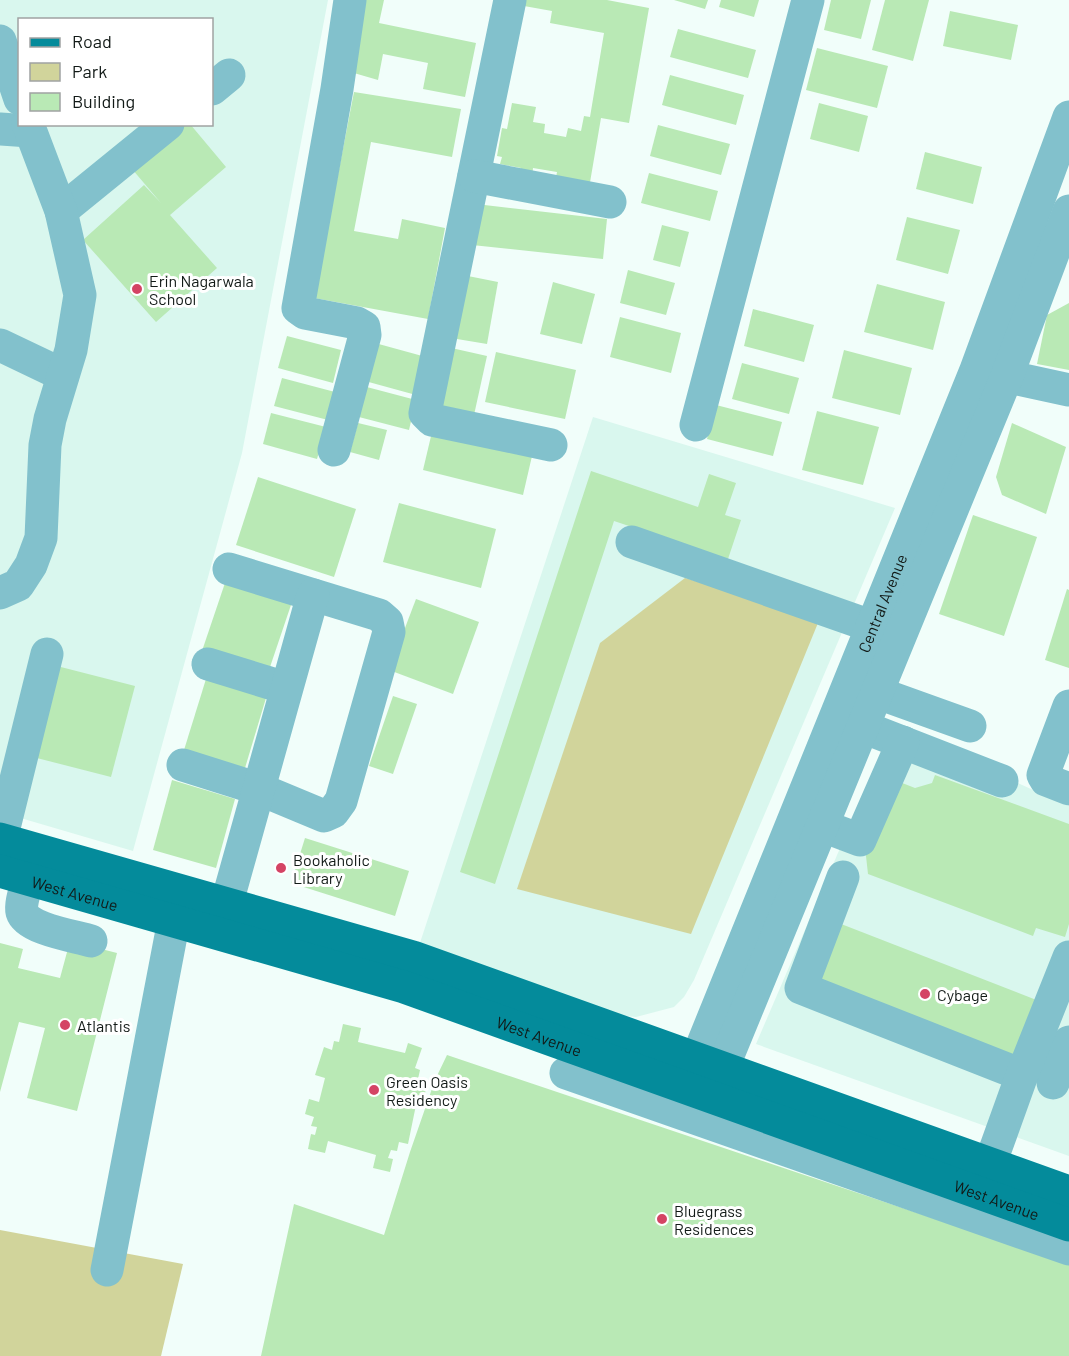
<svg xmlns="http://www.w3.org/2000/svg" width="1069" height="1356" font-family="Barlow,sans-serif">
<style>
.built{fill:#d9f7ee;fill-rule:evenodd}
.green{fill:#d1d49b}
.building{fill:#b9e9b5}
.lines{fill:none;stroke-linecap:round;stroke-linejoin:round}
.minor{stroke:#82c1cc;stroke-width:33}
.major{stroke:#048b9b;stroke-width:33}
.poi-dot{fill:#d44464;stroke:#fff;stroke-width:2}
.labels{text-anchor:middle;dominant-baseline:central;stroke-width:6;stroke-linejoin:round;paint-order:stroke}
.poi-label{font-size:16px;fill:#121a17;stroke:#fff;text-anchor:start}
.street-label{font-size:16px;fill:#121a17;stroke:#fff}
</style>
<rect width="100%" height="100%" fill="#f1fefa"/>
<g class="built">
<path d="M0,0H328L242,453L133,851L0,812ZM20,20H212V124H20Z"/>
<polygon points="593,417 895,508 694,980 684,997 674,1007 636,1017 614,1015 416,955"/>
<polygon points="892,727 1069,806 1069,1156 756,1044"/>
</g>
<g class="green">
<polygon points="685,578 820,618 691,934 517,889 600,643"/>
<polygon points="0,1230 183,1264 161,1356 0,1356"/>
</g>
<g class="building">
<polygon points="361,0 384,0 379,23 476,43 465,97 423,89 428,63 383,54 378,80 347,71"/>
<polygon points="525,0 607,0 649,8 629,123 601,118 588,194 554,188 557,172 533,168 532,179 520,177 521,168 500,164 502,157 497,156 502,128 507,129 512,103 536,107 533,122 545,124 544,133 566,137 568,128 581,131 584,116 590,117 604,33 550,23 552,11 524,6"/>
<polygon points="674,0 708,0 705,9"/>
<polygon points="721,0 759,0 754,17 719,7"/>
<polygon points="831,0 871,0 861,39 824,30"/>
<polygon points="885,0 929,0 913,61 872,50"/>
<polygon points="950,11 1018,25 1011,60 943,46"/>
<polygon points="678,29 756,50 748,78 670,57"/>
<polygon points="817,48 888,66 877,108 806,90"/>
<polygon points="670,75 744,95 736,125 662,105"/>
<polygon points="354,92 461,109 452,157 371,142 354,231 398,239 402,219 445,228 428,319 314,298"/>
<polygon points="819,103 868,116 859,152 810,139"/>
<polygon points="183,124 190,124 226,167 170,215 217,268 156,322 83,240 144,185 161,203 132,169"/>
<polygon points="658,125 730,144 721,175 650,156"/>
<polygon points="925,152 982,167 973,204 916,189"/>
<polygon points="649,173 718,191 710,221 641,203"/>
<polygon points="476,204 607,219 603,259 472,245"/>
<polygon points="907,217 960,230 948,274 896,260"/>
<polygon points="662,225 689,232 680,267 653,260"/>
<polygon points="628,270 675,283 666,315 620,303"/>
<polygon points="463,275 498,282 487,344 451,338"/>
<polygon points="553,282 595,294 582,344 540,334"/>
<polygon points="877,284 945,302 933,350 864,332"/>
<polygon points="1069,303 1069,370 1037,364 1047,315"/>
<polygon points="753,309 814,325 804,362 744,346"/>
<polygon points="620,317 681,333 671,373 610,357"/>
<polygon points="287,336 341,350 333,383 278,368"/>
<polygon points="375,343 426,357 416,395 365,381"/>
<polygon points="447,347 487,356 474,415 434,406"/>
<polygon points="844,350 912,368 900,415 832,398"/>
<polygon points="496,352 576,370 565,419 485,402"/>
<polygon points="742,363 799,378 789,414 732,399"/>
<polygon points="282,378 335,392 328,420 274,406"/>
<polygon points="363,386 416,400 409,430 355,416"/>
<polygon points="716,405 782,422 773,456 707,439"/>
<polygon points="817,411 879,427 863,485 802,470"/>
<polygon points="271,413 326,427 317,459 263,444"/>
<polygon points="358,423 387,430 379,460 350,452"/>
<polygon points="1012,423 1066,447 1046,514 1002,495 996,477"/>
<polygon points="432,432 532,456 523,495 423,470"/>
<polygon points="591,471 698,507 709,474 736,483 725,515 741,520 728,559 614,521 495,884 460,872"/>
<polygon points="258,477 356,509 334,577 236,545"/>
<polygon points="399,503 496,529 481,588 383,562"/>
<polygon points="973,515 1037,537 1004,636 939,614"/>
<polygon points="227,577 293,599 269,670 203,648"/>
<polygon points="1067,589 1069,590 1069,668 1045,660"/>
<polygon points="416,599 479,622 453,694 389,670"/>
<polygon points="53,665 135,686 111,777 29,756"/>
<polygon points="206,679 266,698 245,768 184,750"/>
<polygon points="393,696 417,704 393,774 369,766"/>
<polygon points="935,775 1069,824 1069,924 1065,937 1036,928 1033,936 868,874 866,856 870,834 892,779 915,788 932,783"/>
<polygon points="172,780 235,799 216,868 153,850"/>
<polygon points="305,838 409,871 395,916 291,883"/>
<polygon points="836,922 1039,1001 1014,1066 811,987"/>
<polygon points="70,941 117,953 77,1111 27,1098 45,1028 19,1022 0,1092 0,943 23,949 18,968 60,978"/>
<polygon points="343,1024 361,1028 358,1042 405,1053 408,1043 422,1048 415,1068 420,1070 418,1079 427,1082 423,1105 416,1105 408,1144 399,1142 397,1151 391,1150 388,1158 393,1159 390,1172 373,1168 376,1155 328,1141 325,1153 308,1149 311,1134 315,1135 317,1127 311,1126 314,1117 305,1114 309,1099 319,1102 325,1078 315,1075 324,1047 332,1050 334,1041 339,1042"/>
<polygon points="447,1055 1069,1264 1069,1356 261,1356 294,1204 384,1235 410,1152 435,1080"/>
</g>
<g class="lines">
<g class="minor">
<polyline points="510,0 425,413 432,420 551,445"/>
<polyline points="0,41 20,99"/>
<polyline points="212,89 229,75"/>
<polyline points="0,129 30,131"/>
<polyline points="474,176 610,202"/>
<polyline points="61,211 168,124"/>
<polyline points="0,345 63,375"/>
<polyline points="986,372 1069,390"/>
<polyline points="696,425 808,0"/>
<polyline points="334,450 365,335 364,327 357,323 305,313 298,308 337,89 350,0"/>
<polyline points="632,542 891,633"/>
<polyline points="0,593 18,585 31,565 41,538 45,445 50,419 71,350 80,295 61,211 28,124"/>
<polyline points="208,664 286,688"/>
<polyline points="878,693 970,726"/>
<polyline points="1069,706 1043,775 1046,780 1069,789"/>
<polyline points="863,727 1002,781"/>
<polyline points="183,765 259,789 324,816 333,812 341,801 389,632 387,622 379,615 229,569"/>
<polyline points="823,826 860,840 903,742"/>
<polyline points="1,840 47,654"/>
<polyline points="843,877 801,988 1022,1075"/>
<path d="M28,879C26,888 20,903 22,912C27,929 75,936 91,941"/>
<polyline points="219,931 313,595"/>
<polyline points="566,1073 1069,1249"/>
<path id="s1" d="M687,1083L976,370L1069,117"/>
<polyline points="1053,1083 1069,1042"/>
<polyline points="712,1094 1007,376 1069,211"/>
<polyline points="990,1164 1022,1075 1069,957"/>
<polyline points="107,1270 174,920"/>
</g>
<g class="major">
<polyline points="0,839 413,957 1069,1192"/>
<path id="s2" d="M0,871L404,987L1069,1225"/>
</g>
</g>
<g class="poi-dot">
<circle cx="137" cy="289" r="6"/>
<circle cx="281" cy="868" r="6"/>
<circle cx="925" cy="994" r="6"/>
<circle cx="65" cy="1025" r="6"/>
<circle cx="374" cy="1090" r="6"/>
<circle cx="662" cy="1219" r="6"/>
</g>
<g class="labels">
<g class="poi-label">
<text x="149" y="280">Erin Nagarwala<tspan x="149" dy="18">School</tspan></text>
<text x="293" y="859">Bookaholic<tspan x="293" dy="18">Library</tspan></text>
<text x="937" y="994">Cybage</text>
<text x="77" y="1025">Atlantis</text>
<text x="386" y="1081">Green Oasis<tspan x="386" dy="18">Residency</tspan></text>
<text x="674" y="1210">Bluegrass<tspan x="674" dy="18">Residences</tspan></text>
</g>
<g class="street-label">
<text stroke="none"><textPath href="#s1" startOffset="518">Central Avenue</textPath></text>
<text stroke="none"><textPath href="#s2" startOffset="78">West Avenue</textPath></text>
<text stroke="none"><textPath href="#s2" startOffset="564">West Avenue</textPath></text>
<text stroke="none"><textPath href="#s2" startOffset="1050">West Avenue</textPath></text>
</g>
</g>
<rect x="18" y="18" width="195" height="108" fill="#ffffff" stroke="#a0a3a2" stroke-width="1.5"/>
<rect x="30" y="38" width="30" height="9" fill="#048b9b" stroke="#a0a3a2" stroke-width="1.5"/>
<text x="72" y="48" font-size="18" fill="#121a17">Road</text>
<rect x="30" y="63" width="30" height="18" fill="#d1d49b" stroke="#a0a3a2" stroke-width="1.5"/>
<text x="72" y="78" font-size="18" fill="#121a17">Park</text>
<rect x="30" y="93" width="30" height="18" fill="#b9e9b5" stroke="#a0a3a2" stroke-width="1.5"/>
<text x="72" y="108" font-size="18" fill="#121a17">Building</text>
</svg>
